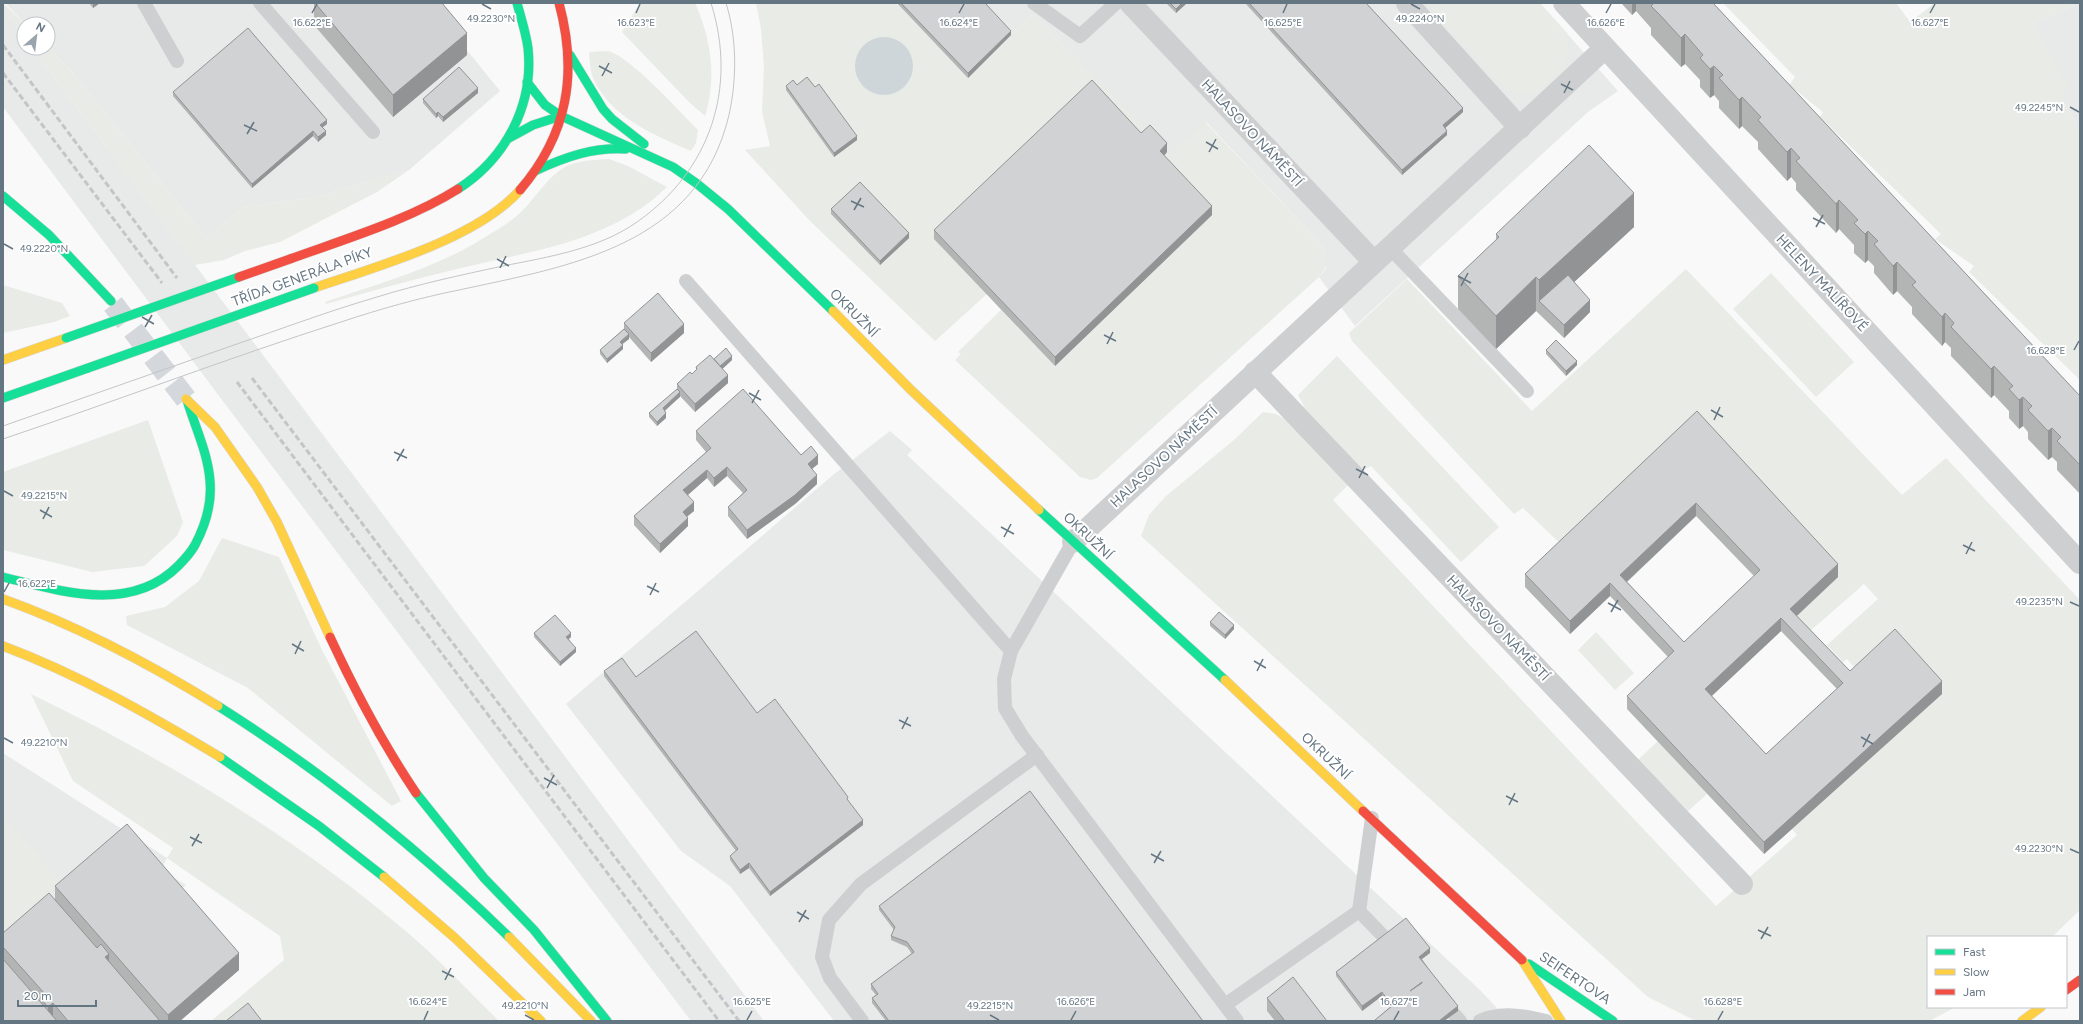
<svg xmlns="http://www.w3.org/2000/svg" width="2083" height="1024" font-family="Figtree,sans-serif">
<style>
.built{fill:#e8e9e9}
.green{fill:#e8ebe6}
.water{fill:#ced6d9}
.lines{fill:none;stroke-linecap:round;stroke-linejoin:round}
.highway-tunnel{stroke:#d4d8dc;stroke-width:22;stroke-dasharray:22 11;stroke-linecap:butt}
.fast-casing{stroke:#d5d6d7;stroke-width:10}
.slow-casing{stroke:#d5d6d7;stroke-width:10}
.jam-casing{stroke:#d5d6d7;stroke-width:10}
.lane{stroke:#cecfd0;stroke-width:14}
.street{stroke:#cecfd0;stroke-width:22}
.fast{stroke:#16e098;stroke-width:9}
.slow{stroke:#ffcf43;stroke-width:9}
.jam{stroke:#f24e42;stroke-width:9}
.tram{stroke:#c3c5c6;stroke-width:1}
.rail{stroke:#c3c5c6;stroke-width:3;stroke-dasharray:6 3;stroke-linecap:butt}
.fast-bridge-casing{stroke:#d5d6d7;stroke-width:10;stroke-linecap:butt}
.jam-bridge-casing{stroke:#d5d6d7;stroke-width:10;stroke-linecap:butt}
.fast-bridge{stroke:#16e098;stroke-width:9}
.jam-bridge{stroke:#f24e42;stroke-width:9}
.wall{fill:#b3b5b5;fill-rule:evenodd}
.shaded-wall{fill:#929394}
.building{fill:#d0d2d3;stroke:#929394;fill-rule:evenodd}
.ticks{fill:none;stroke:#657683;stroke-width:1.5}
.labels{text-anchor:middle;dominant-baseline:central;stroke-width:4;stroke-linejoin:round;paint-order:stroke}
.street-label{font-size:14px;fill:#657683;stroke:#fff}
.ticks-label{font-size:10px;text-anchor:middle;fill:#657683;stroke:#fff;stroke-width:4;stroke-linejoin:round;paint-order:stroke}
</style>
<rect width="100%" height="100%" fill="#f9f9f9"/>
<g class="built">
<polygon points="5,3 429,3 500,91 409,170 312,198 243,207 206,238 73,73 48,47 48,24 25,24"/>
<polygon points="923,3 1540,3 1618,91 1588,112 1355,326 1319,277 1326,268 1325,251 1315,237 1206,122 1170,156 1033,14 980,63"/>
<polygon points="2080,3 2080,129 2060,96 2032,23"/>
<polygon points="3,9 24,37 24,48 32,48 764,1021 691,1021 222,400 3,107"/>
<polygon points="890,431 912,450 907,455 1435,948 1481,991 1509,1021 834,1021 730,886 681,851 566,704 833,475"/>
<polygon points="3,753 167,858 161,870 186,885 174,895 3,949"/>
</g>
<g class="green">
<polygon points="3,3 25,24 24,24 24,37 3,9"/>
<path d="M640,3H695C711,39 717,77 705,116L689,102L622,32Z"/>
<path d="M756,3H923L980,63L1033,14L1170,155L1205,122L1315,237C1327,254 1333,259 1319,277L1097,478L1091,480L1080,477L955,360L961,354L958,352L1001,310L987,294L935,341L810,221L745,150L770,146L762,112L764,66L761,29Z"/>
<polygon points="1425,3 1540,3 1567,33 1569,53 1566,62 1561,70 1538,92 1521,95 1507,90"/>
<polygon points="1723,3 1896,3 1910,22 1935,3 2080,3 2032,23 2069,88 2060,96 2080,129 2080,380 1969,272 1974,266 1935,239 1941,234 1820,117 1823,112 1789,85 1795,77"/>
<polygon points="48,47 73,73 206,238 243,207 312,198 409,170 377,192 280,242 245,251 224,260 195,265 32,48"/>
<path d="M608,51C631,57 679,111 698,130L696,143L691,151C654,135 612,118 594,80C590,72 590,61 589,52Z"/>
<path d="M609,159L628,166L667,187C612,241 532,251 461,268C415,279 371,291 326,304L325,302C374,285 426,271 472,245C488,235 506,226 520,213C535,199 546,178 565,167C577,160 594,160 609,159Z"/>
<polygon points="1686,269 1902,495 1946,458 2080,600 2080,910 2052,937 1928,937 1928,1007 1956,1007 1929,1021 1696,1021 1648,997 1141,536 1149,515 1165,497 1235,439 1263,412 1276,414 1288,421 1348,485 1333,500 1716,906 1797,835 1792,829 1942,693 1860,674 1847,659 1843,662 1827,645 1878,599 1864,584 1809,632 1796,616 1838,577 1697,424 1566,549 1523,508 1514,514 1352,341 1349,333 1407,279 1532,411"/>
<polygon points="1771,273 1854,362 1816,397 1733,309"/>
<polygon points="3,285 62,303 70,316 54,322 3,333"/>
<polygon points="1337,356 1499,527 1461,562 1371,466 1363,470 1305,408 1298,395"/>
<polygon points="148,420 183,522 177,536 144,566 92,572 3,550 3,472"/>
<polygon points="222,538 279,557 322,650 401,801 392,806 248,688 127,625 126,616 165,607 199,581"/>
<polygon points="1596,632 1634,673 1615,690 1578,650"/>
<path d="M31,694C165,759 294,836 408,933C440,960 469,992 499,1021H211L284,960L280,936L167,858L173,848L73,781Z"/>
<polygon points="1658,741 1707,794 1688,811 1638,760"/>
<polygon points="3,814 62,883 3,933"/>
</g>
<circle class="water" cx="884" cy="66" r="29"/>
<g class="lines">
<polyline class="highway-tunnel" points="113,304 186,399"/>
<g class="fast-casing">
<g id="fast">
<polyline points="570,55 603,109 612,119 644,144"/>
<polyline points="527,82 545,105 561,116 673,167 696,183 728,209 833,311"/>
<polyline points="509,138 533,125 561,116"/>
<path d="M535,171C565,157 593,147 626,149"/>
<path d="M458,189C506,158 534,105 528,48C526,33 521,18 517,3"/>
<polyline points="3,196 49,235 111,301"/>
<polyline points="3,398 88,368"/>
<polyline points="1039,510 1225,680"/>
<path d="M3,577C60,591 130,614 178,566C184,560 190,554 195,545C205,526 212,503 210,481C208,453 195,427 187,400"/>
<path d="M218,706C323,772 420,850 509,937"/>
<polyline points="220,757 319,826 384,877"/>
<polyline points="416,793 484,878 534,930 607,1021"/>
<polyline points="1529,964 1613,1021"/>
</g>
</g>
<g class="slow-casing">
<g id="slow">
<path d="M314,288C375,267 477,239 520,190"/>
<polyline points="833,311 911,390 1039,510"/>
<polyline points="3,360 66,338"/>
<polyline points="186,399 215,427 257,487 277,522 330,637"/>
<path d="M3,599C78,626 150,664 218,706"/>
<path d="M3,646C80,675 150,715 220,757"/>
<polyline points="1225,680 1363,811"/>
<polyline points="384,877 455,938 541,1021"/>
<polyline points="509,937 591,1021"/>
<polyline points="1522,960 1561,1021"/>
<polyline points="2022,1021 2041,1007"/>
</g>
</g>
<g class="jam-casing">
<g id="jam">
<path d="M520,190C568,134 578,73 559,3"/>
<path d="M290,259C345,239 409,220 458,189"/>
<path d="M330,637C355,691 383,744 416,793"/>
<polyline points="1363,811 1522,960"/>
<polyline points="2066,990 2080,980"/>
</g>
</g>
<g class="lane">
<polyline points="144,3 177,61"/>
<polyline points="260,3 373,132"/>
<polyline points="1034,3 1080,36 1116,3"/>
<polyline points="1390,248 1527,391"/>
<polyline points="686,281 1011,651"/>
<polyline points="1073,542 1011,651 1004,679 1005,708 1022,736 1237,1021"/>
<polyline points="1372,818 1359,911 1385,938"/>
<polyline points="1225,1005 1359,911"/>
<polyline points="1454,1014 1460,1021"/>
<polyline points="862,1021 830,978 822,957 829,920 861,884 1037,755"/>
<path d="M1480,1021C1500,1011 1525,1016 1546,1021"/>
</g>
<g class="street">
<polyline points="1130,3 1374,262"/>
<polyline points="1407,3 1520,128"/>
<polyline points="1564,3 2080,563"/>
<polyline points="1255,372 1742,884"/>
<polyline points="1073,542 1605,48"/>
</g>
<use href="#fast" class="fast"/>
<use href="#slow" class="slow"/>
<use href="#jam" class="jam"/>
<g class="tram">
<path d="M3,426C80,399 157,372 234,345C281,329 329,311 377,297C419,284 461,275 503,266C548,257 599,249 637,222C710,171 738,88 711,3"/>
<path d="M3,439C116,401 228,358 341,322C380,309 419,298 459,290C570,266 698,246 729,115C737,79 737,38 726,3"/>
</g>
<g class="rail">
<polyline points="3,45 177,278"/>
<polyline points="3,73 162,283"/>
<polyline points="252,378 739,1021"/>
<polyline points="237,382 719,1021"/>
</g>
<g class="fast-bridge-casing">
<g id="fast-bridge">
<polyline points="66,338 239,277"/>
<polyline points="88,368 314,288"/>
</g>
</g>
<g class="jam-bridge-casing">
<polyline id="jam-bridge" points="239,277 290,259"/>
</g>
<use href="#fast-bridge" class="fast-bridge"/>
<use href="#jam-bridge" class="jam-bridge"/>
</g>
<g class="wall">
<polygon points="89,3 100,3 93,8"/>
<polygon points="314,3 442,3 467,55 393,117 314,25"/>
<polygon points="897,3 985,3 1011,35 968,78"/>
<polygon points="1166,3 1187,3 1176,13"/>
<polygon points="1245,3 1366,3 1463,112 1445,128 1447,135 1402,175"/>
<polygon points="1622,3 1713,3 2080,396 2080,494 2057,470 2057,462 2052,457 2048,460 2028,439 2028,432 2023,426 2019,429 2009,418 2009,411 1994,395 1991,398 1951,356 1951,348 1945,342 1942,346 1912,314 1912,307 1897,291 1893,295 1874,273 1874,266 1868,260 1865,263 1854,253 1854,245 1839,229 1836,233 1796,190 1796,183 1791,177 1787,181 1758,149 1758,142 1742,126 1739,129 1719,108 1719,101 1714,95 1710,98 1700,87 1700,80 1685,64 1681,67 1651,35 1651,28 1636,11 1632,15 1622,4"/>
<polygon points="797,85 857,140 834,157 786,90 786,86"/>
<polygon points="173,92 327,124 322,128 326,135 318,142 313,136 252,188 173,96"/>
<polygon points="478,93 443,122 438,116 436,118 423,103 423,99"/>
<polygon points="1141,133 1167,152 1164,156 1212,215 1055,366 934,239 934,230"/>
<polygon points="831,209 909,238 880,265 831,214"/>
<polygon points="1634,227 1574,282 1590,312 1564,338 1536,311 1496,349 1458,309 1458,276 1496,240 1496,234"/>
<polygon points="624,323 684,333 651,362 629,337 629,339 622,344 623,349 607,363 600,354 600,350 624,329"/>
<polygon points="1546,350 1577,365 1566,376 1546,354"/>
<polygon points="714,359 732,360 722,369 728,383 695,412 680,396 665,411 666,418 657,426 649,417 649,413 677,390 677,384 692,374 696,370 696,367"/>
<path d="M1697,411L1838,577L1797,616L1850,671L1942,694L1764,854L1627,709V696L1668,657L1610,596L1570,634L1525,587V574ZM1696,516L1754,576L1684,642L1627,582ZM1781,631L1837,689L1766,754L1712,696Z"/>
<polygon points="696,431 801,455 818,464 812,469 817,484 795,504 747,539 728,516 728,507 743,493 727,476 714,487 707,478 688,495 694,511 687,516 688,526 660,553 634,525 634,516 706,452 696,440"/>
<polygon points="1210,622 1234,629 1225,639 1210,626"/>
<polygon points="534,633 571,637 569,639 576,652 560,666 534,637"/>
<polygon points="604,671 636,677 757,713 848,801 863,825 770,896 749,868 740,874 730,860 730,856 736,851 604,676"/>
<polygon points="55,886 239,970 180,1021 3,1021 3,933 55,900"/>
<polygon points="879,906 1203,1021 886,1021 872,1003 872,998 876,995 871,989 871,984 912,954 907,947 891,940 891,936 894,930 879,910"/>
<polygon points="1430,953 1422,959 1458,1011 1444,1021 1375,1021 1375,1020 1390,1007 1382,996 1362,1011 1336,976 1336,972"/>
<polygon points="1267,998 1327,1021 1275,1021 1267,1011"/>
</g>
<g class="shaded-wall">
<polygon points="93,3 100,3 93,8"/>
<polygon points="1182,3 1187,3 1176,13 1176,9"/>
<polygon points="1632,3 1636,3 1636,11 1632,15"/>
<polygon points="1011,31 1011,35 968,78 968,73"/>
<polygon points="467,33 467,55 393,117 393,95"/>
<polygon points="1685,34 1685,64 1681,67 1681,38"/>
<polygon points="1714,66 1714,95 1710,98 1710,69"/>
<polygon points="478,88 478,93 443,122 443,117"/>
<polygon points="1742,97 1742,126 1739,129 1739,100"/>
<polygon points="1463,108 1463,112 1443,130 1443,125"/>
<polygon points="438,112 438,116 436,118 436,114"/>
<polygon points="327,120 327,124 320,129 320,125"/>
<polygon points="313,131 313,136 252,188 252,184"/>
<polygon points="326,131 326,135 318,142 318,137"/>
<polygon points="1447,131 1447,135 1402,175 1402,170"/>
<polygon points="857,136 857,140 834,157 834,153"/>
<polygon points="1167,143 1167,152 1160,160 1160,151"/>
<polygon points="1791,148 1791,177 1787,181 1787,152"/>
<polygon points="1634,193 1634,227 1546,308 1539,301 1539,314 1539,280"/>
<polygon points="1839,200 1839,229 1836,233 1836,204"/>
<polygon points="1212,206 1212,215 1055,366 1055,357"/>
<polygon points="1868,231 1868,260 1865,263 1865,234"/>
<polygon points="909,233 909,238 880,265 880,261"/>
<polygon points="1897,262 1897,291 1893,295 1893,266"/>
<polygon points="1536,277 1536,311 1496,349 1496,316"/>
<polygon points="1590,300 1590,312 1564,338 1564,325"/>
<polygon points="1945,313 1945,342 1942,346 1942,317"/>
<polygon points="684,324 684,333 651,362 651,353"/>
<polygon points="629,334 629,339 620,346 620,342"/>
<polygon points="623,345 623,349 607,363 607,359"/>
<polygon points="732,356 732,360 718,373 718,368"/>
<polygon points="1577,361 1577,365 1566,376 1566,371"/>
<polygon points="1994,366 1994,395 1991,398 1991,369"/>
<polygon points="728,375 728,383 695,412 695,404"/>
<polygon points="680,392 680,397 663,412 663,408"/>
<polygon points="2023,397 2023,426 2019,429 2019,400"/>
<polygon points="666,413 666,418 657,426 657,422"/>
<polygon points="2052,428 2052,457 2048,460 2048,431"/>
<polygon points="818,455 818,464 808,472 808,464"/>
<polygon points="727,467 727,476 714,487 714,478"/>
<polygon points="707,470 707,478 683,499 683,490"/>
<polygon points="817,475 817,484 795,504 747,539 747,530"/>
<polygon points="694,502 694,511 683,520 683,512"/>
<polygon points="1696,503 1696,516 1620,588 1620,575"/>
<polygon points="688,518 688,526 660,553 660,544"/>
<polygon points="1838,564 1838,577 1790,622 1790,609"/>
<polygon points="1610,583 1610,596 1570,634 1570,621"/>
<polygon points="1781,618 1781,631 1705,702 1705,689"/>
<polygon points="1234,625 1234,629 1225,639 1225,635"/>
<polygon points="571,633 571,637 566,641 566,637"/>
<polygon points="576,648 576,652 560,666 560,662"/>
<polygon points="1942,681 1942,694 1764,854 1764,842"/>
<polygon points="863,820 863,825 770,896 770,892"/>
<polygon points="749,863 749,868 740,874 740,870"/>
<polygon points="1430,948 1430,953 1419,961 1419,957"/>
<polygon points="239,953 239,970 180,1021 168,1021 168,1015"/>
<polygon points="109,954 109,970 105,957"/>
<polygon points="1382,992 1382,996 1362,1011 1362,1006"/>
<polygon points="53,1003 53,1020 48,1021 48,1007"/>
<polygon points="1458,1006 1458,1011 1444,1021 1439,1021"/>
</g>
<g class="building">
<polygon points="315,3 442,3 467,33 393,95"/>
<polygon points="901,3 985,3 1011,31 968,73"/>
<polygon points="1170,3 1182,3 1176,9"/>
<polygon points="1249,3 1366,3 1463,108 1443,125 1447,131 1402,170"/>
<polygon points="1654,3 1713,3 2080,396 2080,465 2057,441 2061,437 2052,428 2048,431 2028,410 2032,406 2023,397 2019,400 2009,389 2013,386 1994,366 1991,369 1951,327 1954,323 1945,313 1942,317 1912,285 1916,282 1897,262 1893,266 1874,244 1878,241 1868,231 1865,234 1854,223 1858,220 1839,200 1836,204 1796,161 1800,158 1791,148 1787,152 1758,120 1761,117 1742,97 1739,100 1719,78 1723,75 1714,66 1710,69 1700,58 1703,55 1685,34 1681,38 1661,16 1651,6"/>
<polygon points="248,28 327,120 320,125 326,131 318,137 313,131 252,184 173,92"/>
<polygon points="459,67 478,88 443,117 438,112 436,114 423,99"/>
<polygon points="807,77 815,87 819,84 857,136 834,153 786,86 793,80 797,85"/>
<polygon points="1092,80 1141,133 1150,125 1167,143 1160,151 1212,206 1055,357 934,230"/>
<polygon points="1589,145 1634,193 1539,280 1536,277 1496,316 1458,276 1499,237 1496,234"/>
<polygon points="860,182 909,233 880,261 831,209"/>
<polygon points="1568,275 1590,300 1564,325 1539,301"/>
<polygon points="658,293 684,324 651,353 624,323"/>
<polygon points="624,329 629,334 620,342 623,345 607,359 600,350"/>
<polygon points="1556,340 1577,361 1566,371 1546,350"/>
<polygon points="726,348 732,356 720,366 714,359"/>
<polygon points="710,355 728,375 695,404 677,384 690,372 692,374 697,369 696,367"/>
<polygon points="677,389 680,392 663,408 666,413 657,422 649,413"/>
<polygon points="743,389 801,455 811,446 818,455 808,464 817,475 795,495 747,530 728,507 747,490 727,467 714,478 707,470 683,490 694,502 683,512 688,518 660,544 634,516 711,448 696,431"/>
<path d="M1697,411L1838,564L1790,609L1850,671L1895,629L1942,681L1764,842L1627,696L1674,651L1610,583L1570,621L1525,574ZM1696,503L1760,570L1684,642L1620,575ZM1781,618L1843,683L1766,754L1705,689Z"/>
<polygon points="1219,612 1234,625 1225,635 1210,622"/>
<polygon points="555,615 571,633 566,637 576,648 560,662 534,633"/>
<polygon points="696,631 757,713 775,699 848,797 847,799 863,820 770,892 749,863 740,870 730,856 738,849 604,671 622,658 636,677"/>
<polygon points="1030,791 1203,1021 889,1021 872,998 878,994 871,984 914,952 907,942 891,936 895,927 879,906"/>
<polygon points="127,824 239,953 168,1015 55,886"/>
<polygon points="49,893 97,948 101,944 109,954 105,957 160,1021 68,1021 53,1003 48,1007 40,998 45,994 3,947 3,933"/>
<path d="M1406,918L1430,948L1419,957L1458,1006L1439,1021H1375V1020L1392,1006L1382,992L1362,1006L1336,972ZM1422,982V983L1410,991Z"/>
<polygon points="3,959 57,1021 3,1021"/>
<polygon points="1293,977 1327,1021 1285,1021 1267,998"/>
<polygon points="248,1003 262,1021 226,1021"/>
</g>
<path class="ticks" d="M482,4L491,9M1411,4L1420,9M312,13L317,4M636,13L640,4M959,13L964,4M1283,13L1287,4M1606,13L1611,4M1930,13L1935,4M599,66L612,73M602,76L609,63M1561,84L1573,90M1564,93L1570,81M2070,107L2079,112M244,125L257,131M247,134L254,122M1206,142L1218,149M1209,152L1216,139M851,201L864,207M854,210L861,198M1813,218L1825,224M1816,227L1823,215M4,244L13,249M497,259L509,266M500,268L506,256M1458,276L1471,283M1461,286L1468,273M142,317L154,324M145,327L152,315M1104,335L1116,341M1107,344L1113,332M2074,350L2079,341M749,393L761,400M752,403L759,390M1711,410L1723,417M1714,420L1720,407M394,452L407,458M397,461L404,449M1356,469L1368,475M1359,478L1365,466M4,491L13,496M40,510L52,517M43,519L49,507M1001,527L1014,534M1004,537L1011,524M1963,545L1975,551M1966,554L1972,542M647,586L659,592M4,592L9,583M650,595L656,583M2070,602L2079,606M1608,603L1621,610M1611,612L1618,600M292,644L304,651M295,654L301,641M1254,661L1266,668M1257,671L1263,659M899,720L911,726M902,729L908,717M1861,737L1873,744M4,738L13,743M1863,747L1870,734M544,778L557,785M547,788L554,775M1506,796L1518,802M1509,805L1515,793M190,837L202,843M192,846L199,834M2070,849L2079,853M1151,854L1164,861M1154,863L1161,851M797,912L809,919M799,922L806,910M1758,930L1771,936M1761,939L1768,927M442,971L454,977M445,980L451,968M525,1015L534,1020M990,1015L999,1020M424,1020L428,1011M747,1020L752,1011M1071,1020L1076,1011M1394,1020L1399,1011M1718,1020L1723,1011"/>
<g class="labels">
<g class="street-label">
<text transform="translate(1252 133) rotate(47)">HALASOVO NÁMĚSTÍ</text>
<text transform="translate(302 277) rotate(-20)">TŘÍDA GENERÁLA PÍKY</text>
<text transform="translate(1822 283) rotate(47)">HELENY MALÍŘOVÉ</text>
<text transform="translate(854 313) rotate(45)">OKRUŽNÍ</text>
<text transform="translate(1164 457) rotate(-43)">HALASOVO NÁMĚSTÍ</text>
<text transform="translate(1088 536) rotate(43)">OKRUŽNÍ</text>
<text transform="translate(1498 628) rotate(46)">HALASOVO NÁMĚSTÍ</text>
<text transform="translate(1326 756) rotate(43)">OKRUŽNÍ</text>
<text transform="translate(1575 978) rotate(34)">SEIFERTOVA</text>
</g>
</g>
<g class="ticks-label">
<text x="491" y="22">49.2230°N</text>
<text x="1420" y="22">49.2240°N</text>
<text x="312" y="26">16.622°E</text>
<text x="636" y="26">16.623°E</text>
<text x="959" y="26">16.624°E</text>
<text x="1283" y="26">16.625°E</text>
<text x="1606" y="26">16.626°E</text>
<text x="1930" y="26">16.627°E</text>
<text x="2039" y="111">49.2245°N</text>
<text x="44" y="252">49.2220°N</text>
<text x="2046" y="354">16.628°E</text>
<text x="44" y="499">49.2215°N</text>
<text x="37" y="587">16.622°E</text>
<text x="2039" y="605">49.2235°N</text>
<text x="44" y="746">49.2210°N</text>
<text x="2039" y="852">49.2230°N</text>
<text x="428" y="1005">16.624°E</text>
<text x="752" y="1005">16.625°E</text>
<text x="1076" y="1005">16.626°E</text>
<text x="1399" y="1005">16.627°E</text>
<text x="1723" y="1005">16.628°E</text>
<text x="525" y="1009">49.2210°N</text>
<text x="990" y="1009">49.2215°N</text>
</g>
<rect width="2083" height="1024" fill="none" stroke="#657683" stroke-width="8"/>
<rect x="1927" y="936" width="140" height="72" fill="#ffffff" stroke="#c1c8cd"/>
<rect x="1935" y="949" width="20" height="6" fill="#16e098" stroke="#c1c8cd"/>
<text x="1963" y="956" font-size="12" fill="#657683">Fast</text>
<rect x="1935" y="969" width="20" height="6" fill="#ffcf43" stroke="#c1c8cd"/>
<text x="1963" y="976" font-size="12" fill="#657683">Slow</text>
<rect x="1935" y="989" width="20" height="6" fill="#f24e42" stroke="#c1c8cd"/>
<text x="1963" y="996" font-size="12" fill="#657683">Jam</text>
<g transform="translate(36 36) rotate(28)"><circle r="19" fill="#ffffff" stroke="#c1c8cd"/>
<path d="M0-3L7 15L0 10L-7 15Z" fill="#99a4ac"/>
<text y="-6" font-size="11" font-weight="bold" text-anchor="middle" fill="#657683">N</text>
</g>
<path d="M18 1000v6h78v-6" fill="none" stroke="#657683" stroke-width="2"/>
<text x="24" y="1000" font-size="12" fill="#657683" stroke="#ffffff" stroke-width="3" paint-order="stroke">20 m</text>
</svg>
